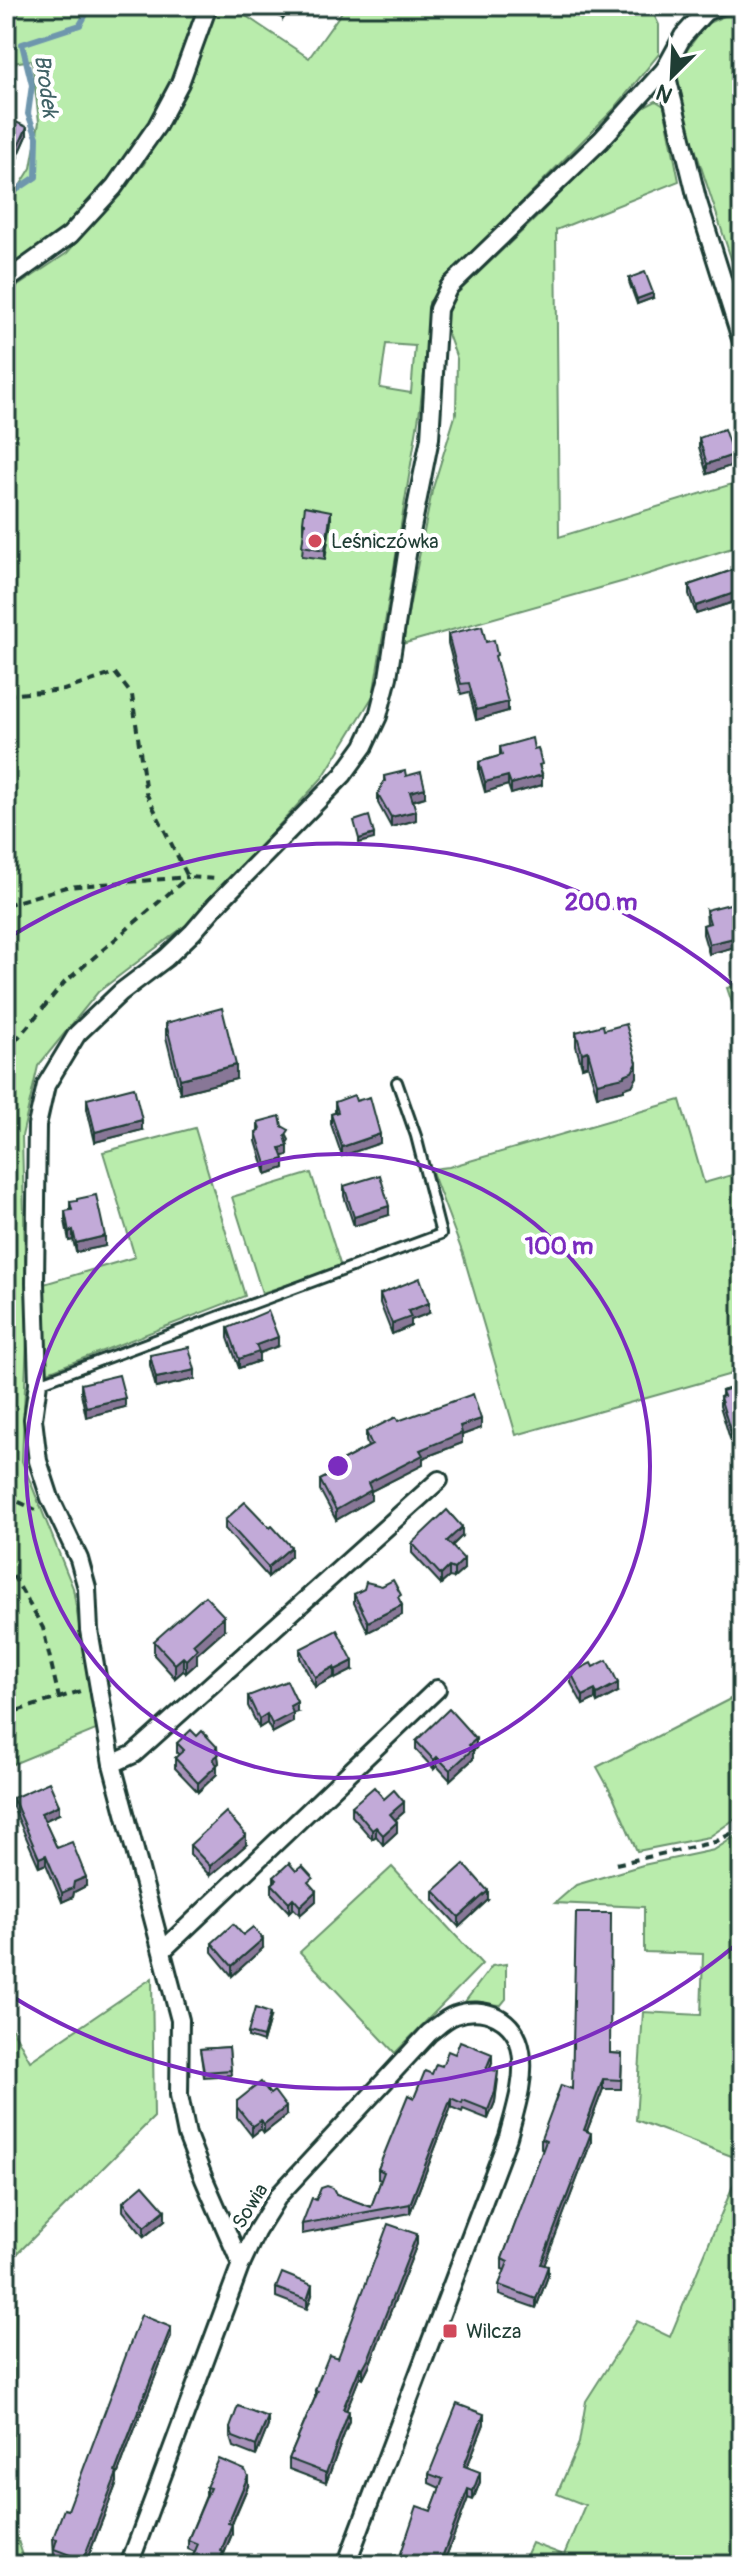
<svg xmlns="http://www.w3.org/2000/svg" width="748" height="2571" font-family="Pangolin,sans-serif">
<style>
.green{fill:#b9ecac;stroke:#6c9470;stroke-width:2;fill-rule:evenodd}
.lines{fill:none;stroke-linecap:round;stroke-linejoin:round}
.stream{stroke:#6e96ad;stroke-width:6}
.service-casing{stroke:#1f3d34;stroke-width:14}
.minor-casing{stroke:#1f3d34;stroke-width:22}
.path{stroke:#1f3d34;stroke-width:4;stroke-dasharray:8 6;stroke-linecap:butt}
.service{stroke:#fff;stroke-width:8}
.minor{stroke:#fff;stroke-width:16}
.wall{fill:#a792ba;stroke:#1f3d34;stroke-width:2}
.shaded-wall{fill:#887797;stroke:#1f3d34;stroke-width:2}
.building{fill:#c2aad8;stroke:#1f3d34;stroke-width:2}
.ring{fill:none;stroke:#7b2cbf;stroke-width:4}
.poi-dot{fill:#d1495b;stroke:#fff;stroke-width:3}
.labels{text-anchor:middle;dominant-baseline:central;stroke-width:8;stroke-linejoin:round;paint-order:stroke}
.poi-label{font-size:20px;fill:#1f3d34;stroke:#fff;text-anchor:start}
.street-label{font-size:20px;fill:#1f3d34;stroke:#fff}
.water-label{font-size:22px;font-style:italic;fill:#406266;stroke:#fff}
.centre{fill:#7b2cbf;stroke:#fff;stroke-width:4}
.ring-label{font-size:24px;text-anchor:middle;font-weight:bold;fill:#7b2cbf;stroke:#fff;stroke-width:8;stroke-linejoin:round;paint-order:stroke}
</style>
<rect width="100%" height="100%" fill="#fff"/>
<filter id="ink" filterUnits="userSpaceOnUse"><feTurbulence type="fractalNoise" baseFrequency=".0125" numOctaves="2"/><feDisplacementMap in="SourceGraphic" scale="16" xChannelSelector="R" yChannelSelector="G"/><feConvolveMatrix kernelMatrix="1 2 1 2 8 2 1 2 1" color-interpolation-filters="sRGB"/></filter>
<g filter="url(#ink)">
<g class="green">
<polygon points="6,6 203,6 186,51 157,112 132,149 81,215 6,274 6,200 10,202 31,168 39,122 32,60 6,64"/>
<path d="M215,6H231L309,58L346,6H650L659,25V54L615,108L516,208L429,302L430,320L420,409L373,696L323,777L242,866L190,922L98,992L38,1066L22,1136L27,1337L22,1461L73,1588L96,1730L6,1767V294L67,253L144,164L191,75ZM386,344L415,346L411,393L380,388Z"/>
<polygon points="742,11 742,292 689,130 677,74 687,50 706,24 733,12"/>
<polygon points="656,101 664,106 679,181 556,230 559,537 742,481 742,545 639,577 402,644 432,491 456,413 457,359 443,320 450,300 536,218 639,110"/>
<polygon points="742,984 742,1032 727,988"/>
<polygon points="680,1100 704,1183 742,1172 742,1270 736,1272 742,1294 742,1371 516,1435 463,1254 431,1169 449,1167"/>
<polygon points="195,1128 245,1296 48,1372 45,1361 44,1284 135,1257 103,1152"/>
<polygon points="311,1173 341,1267 262,1293 232,1197"/>
<polygon points="742,1693 742,1814 709,1837 637,1851 613,1796 597,1767"/>
<polygon points="742,1832 742,2160 636,2120 643,2012 701,2015 703,1954 644,1952 644,1907 555,1903 576,1885 643,1865 714,1850"/>
<polygon points="392,1867 482,1964 395,2053 300,1952"/>
<polygon points="506,1964 506,1999 501,2005 464,2003 492,1966"/>
<polygon points="152,1978 154,2117 17,2254 14,2437 16,2534 26,2565 6,2565 6,2017 30,2061"/>
<polygon points="742,2164 742,2565 522,2565 532,2543 564,2555 585,2505 557,2494 579,2443 586,2401 637,2321 670,2337"/>
</g>
<g class="lines">
<polyline class="stream" points="6,197 36,177 37,137 28,114 32,85 22,44 80,25 89,9 86,6"/>
<g class="service-casing">
<polyline id="service" points="39,1383 441,1234 416,1136 397,1082"/>
</g>
<g class="minor-casing">
<g id="minor">
<polyline points="665,69 697,199 742,342"/>
<polyline points="6,281 70,235 114,187 157,126 180,83 208,6"/>
<polyline points="112,1764 134,1754 439,1480"/>
<polyline points="163,1950 437,1689"/>
<polyline points="241,2264 204,2179 187,2135 179,2095 180,2020 112,1764 89,1630 87,1588 79,1559 50,1498 38,1461 33,1419 38,1383 35,1283 37,1125 46,1085 77,1034 121,992 166,958 193,932 217,904 343,775 364,746 378,716 388,677 408,548 430,438 438,309 449,287 601,140 665,69 683,36 705,12 719,6"/>
<path d="M129,2565L241,2264L256,2232L279,2195L429,2033C437,2027 446,2018 455,2015C484,2004 516,2019 521,2051C526,2078 515,2111 508,2137L346,2565"/>
</g>
</g>
<g class="path">
<polyline points="6,695 64,690 115,673 132,695 146,793 188,877 218,879"/>
<polyline points="6,905 66,887 188,877"/>
<polyline points="6,1052 64,983 188,877"/>
<polyline points="6,1496 36,1510"/>
<polyline points="6,1563 43,1628 59,1698 6,1714"/>
<polyline points="59,1698 83,1690"/>
<polyline points="616,1864 715,1842 742,1828"/>
</g>
<use href="#service" class="service"/>
<use href="#minor" class="minor"/>
</g>
<g class="wall">
<polygon points="266,6 292,6 283,19"/>
<polygon points="6,125 27,136 12,170 6,167"/>
<polygon points="629,278 653,298 637,304 629,282"/>
<polygon points="699,438 733,465 707,474 699,447"/>
<polygon points="331,520 325,559 302,556 304,532 303,532 303,522"/>
<polygon points="742,567 742,613 737,601 696,614 689,594 689,585"/>
<polygon points="448,634 486,642 497,665 508,711 476,720 469,692 461,694 448,643"/>
<polygon points="500,747 534,749 542,773 541,773 542,785 511,794 508,785 485,792 479,771 479,762 500,756"/>
<polygon points="384,776 406,776 425,797 413,801 416,820 391,827 378,803 378,794 384,782"/>
<polygon points="706,910 742,945 709,954 703,934 703,925 707,924"/>
<polygon points="166,1023 236,1079 180,1093 166,1037"/>
<polygon points="604,1030 637,1077 632,1086 624,1088 624,1090 597,1096 588,1065 582,1067 576,1046 576,1032"/>
<polygon points="87,1099 142,1130 95,1142 87,1109"/>
<polygon points="356,1101 380,1143 342,1156 331,1124 331,1114 335,1113 335,1102"/>
<polygon points="258,1122 282,1126 289,1140 287,1143 288,1155 283,1156 284,1168 266,1174 256,1141 256,1132 258,1131"/>
<polygon points="344,1186 389,1215 354,1226 344,1196"/>
<polygon points="70,1202 105,1246 76,1252 73,1240 69,1241 65,1221 65,1211 70,1210"/>
<polygon points="380,1294 429,1313 411,1320 411,1326 392,1334 380,1303"/>
<polygon points="228,1328 278,1346 259,1353 259,1361 239,1368 228,1338"/>
<polygon points="150,1355 195,1379 156,1388 150,1365"/>
<polygon points="81,1384 125,1407 86,1417 81,1393"/>
<polygon points="742,1385 731,1442 720,1406 720,1397 722,1396 722,1391"/>
<polygon points="398,1421 481,1428 462,1435 462,1443 423,1458 423,1465 371,1491 371,1500 336,1520 320,1490 320,1480 336,1472 336,1464 368,1447 366,1441 366,1432"/>
<polygon points="225,1520 270,1528 291,1556 268,1577 225,1529"/>
<polygon points="462,1536 452,1546 464,1569 454,1578 449,1577 441,1584 412,1553 412,1543"/>
<polygon points="354,1594 401,1602 402,1615 368,1632 354,1603"/>
<polygon points="224,1630 197,1654 197,1663 186,1673 183,1671 175,1678 154,1655 154,1641"/>
<polygon points="300,1649 353,1670 335,1679 334,1677 315,1687 300,1658"/>
<polygon points="571,1673 618,1692 597,1703 595,1699 583,1705 571,1683"/>
<polygon points="248,1696 297,1712 293,1713 293,1722 272,1733 267,1723 259,1728 248,1706"/>
<polygon points="197,1736 217,1752 219,1763 217,1764 217,1774 198,1792 175,1768 175,1758 179,1755 177,1753 177,1743"/>
<polygon points="416,1741 476,1748 473,1751 473,1759 450,1780 437,1766 434,1769 416,1750"/>
<polygon points="13,1798 59,1814 44,1821 57,1848 86,1886 74,1892 73,1897 62,1902 46,1864 39,1867 13,1807"/>
<polygon points="384,1799 404,1812 395,1820 397,1832 383,1845 376,1836 372,1839 352,1816 352,1806"/>
<polygon points="190,1845 246,1845 210,1876 190,1854"/>
<polygon points="274,1877 312,1887 316,1901 300,1915 293,1908 289,1912 272,1894 272,1884 274,1882"/>
<polygon points="434,1891 488,1900 459,1927 434,1900"/>
<polygon points="243,1935 263,1948 232,1976 212,1952 212,1943"/>
<polygon points="270,2018 263,2042 248,2037 248,2033"/>
<polygon points="229,2047 231,2075 204,2077 200,2049"/>
<polygon points="610,2053 622,2054 621,2089 603,2089 587,2131 591,2142 544,2265 548,2276 536,2308 499,2295 499,2285 505,2270 502,2269 502,2259 543,2150 541,2149 541,2139"/>
<polygon points="455,2054 492,2063 490,2070 498,2080 495,2102 488,2119 463,2109 462,2112 451,2107 410,2213 302,2234 302,2224 316,2200 336,2194 371,2207 381,2180 378,2179 378,2169 414,2098 432,2074"/>
<polygon points="237,2101 286,2116 264,2133 261,2129 252,2136 237,2117"/>
<polygon points="123,2202 165,2220 144,2237 123,2211"/>
<polygon points="417,2244 369,2366 363,2378 360,2376 346,2410 349,2421 326,2483 289,2469 289,2459 315,2398 315,2390"/>
<polygon points="276,2288 312,2295 307,2309 276,2297"/>
<polygon points="171,2336 127,2449 117,2476 117,2482 85,2565 72,2565 54,2558 53,2538 68,2510"/>
<polygon points="484,2424 467,2467 480,2482 473,2500 468,2498 443,2565 397,2565 431,2511 440,2488 429,2483 429,2474"/>
<polygon points="268,2426 256,2456 233,2447 230,2437 230,2428"/>
<polygon points="248,2486 232,2524 232,2534 223,2556 221,2565 189,2565 195,2552 188,2549 188,2540 206,2496 206,2487"/>
</g>
<g class="shaded-wall">
<polygon points="283,6 292,6 283,19"/>
<polygon points="27,127 27,136 12,170 12,160"/>
<polygon points="653,293 653,298 637,304 637,299"/>
<polygon points="733,455 733,465 707,474 707,464"/>
<polygon points="331,511 331,520 325,559 325,550"/>
<polygon points="737,592 737,601 696,614 696,606"/>
<polygon points="508,702 508,711 476,720 476,710"/>
<polygon points="542,775 542,785 511,794 511,784"/>
<polygon points="508,776 508,785 485,792 485,782"/>
<polygon points="425,788 425,797 410,801 410,792"/>
<polygon points="416,811 416,820 391,827 391,817"/>
<polygon points="374,834 374,839 359,843 359,839"/>
<polygon points="742,936 742,945 709,954 709,944"/>
<polygon points="588,1051 588,1065 582,1067 582,1053"/>
<polygon points="637,1063 637,1077 632,1086 624,1088 624,1090 597,1096 597,1083 624,1075"/>
<polygon points="236,1065 236,1079 180,1093 180,1079"/>
<polygon points="142,1120 142,1130 95,1142 95,1132"/>
<polygon points="380,1134 380,1143 342,1156 342,1147"/>
<polygon points="288,1146 288,1155 280,1157 280,1148"/>
<polygon points="284,1159 284,1168 266,1174 266,1164"/>
<polygon points="389,1206 389,1215 354,1226 354,1217"/>
<polygon points="73,1230 73,1240 69,1241 69,1232"/>
<polygon points="105,1236 105,1246 76,1252 76,1243"/>
<polygon points="429,1303 429,1313 411,1320 411,1326 392,1334 392,1324 408,1311"/>
<polygon points="278,1337 278,1346 259,1353 259,1361 239,1368 239,1359 256,1345"/>
<polygon points="195,1370 195,1379 156,1388 156,1378"/>
<polygon points="125,1398 125,1407 86,1417 86,1407"/>
<polygon points="481,1419 481,1428 462,1435 462,1443 423,1458 423,1465 371,1491 371,1500 336,1520 336,1510 368,1483 460,1426"/>
<polygon points="742,1429 742,1439 731,1442 731,1433"/>
<polygon points="462,1527 462,1536 447,1550 447,1541"/>
<polygon points="291,1547 291,1556 268,1577 268,1567"/>
<polygon points="464,1559 464,1569 454,1578 454,1569"/>
<polygon points="449,1567 449,1577 441,1584 441,1575"/>
<polygon points="402,1605 402,1615 368,1632 368,1622"/>
<polygon points="224,1616 224,1630 197,1654 197,1663 186,1673 186,1660 193,1644"/>
<polygon points="183,1657 183,1671 175,1678 175,1664"/>
<polygon points="353,1661 353,1670 335,1679 335,1670"/>
<polygon points="334,1667 334,1677 315,1687 315,1677"/>
<polygon points="618,1683 618,1692 597,1703 597,1694"/>
<polygon points="595,1690 595,1699 583,1705 583,1696"/>
<polygon points="297,1702 297,1712 293,1713 293,1722 272,1733 272,1724 290,1706"/>
<polygon points="267,1714 267,1723 259,1728 259,1719"/>
<polygon points="476,1739 476,1748 473,1751 473,1759 450,1780 450,1770 469,1745"/>
<polygon points="217,1747 219,1763 213,1769 215,1749"/>
<polygon points="437,1757 437,1766 434,1769 434,1760"/>
<polygon points="217,1765 217,1774 198,1792 198,1783"/>
<polygon points="404,1802 404,1812 390,1824 390,1814"/>
<polygon points="59,1805 59,1814 41,1822 41,1813"/>
<polygon points="397,1822 397,1832 383,1845 383,1835"/>
<polygon points="376,1827 376,1836 372,1839 372,1830"/>
<polygon points="246,1835 246,1845 210,1876 210,1866"/>
<polygon points="46,1855 46,1864 39,1867 39,1858"/>
<polygon points="86,1877 86,1886 74,1892 73,1897 62,1902 62,1893 74,1882"/>
<polygon points="316,1891 316,1901 300,1915 300,1906"/>
<polygon points="488,1891 488,1900 459,1927 459,1917"/>
<polygon points="293,1898 293,1908 289,1912 289,1902"/>
<polygon points="263,1939 263,1948 232,1976 232,1966"/>
<polygon points="270,2013 270,2018 263,2042 263,2037"/>
<polygon points="492,2054 492,2063 486,2079 486,2069"/>
<polygon points="498,2071 495,2102 488,2119 488,2110"/>
<polygon points="603,2079 603,2089 584,2139 584,2130"/>
<polygon points="451,2098 451,2107 410,2213 410,2204"/>
<polygon points="286,2107 286,2116 264,2133 264,2124"/>
<polygon points="261,2120 261,2129 252,2136 252,2126"/>
<polygon points="591,2133 591,2142 541,2274 541,2264"/>
<polygon points="165,2210 165,2220 144,2237 144,2227"/>
<polygon points="417,2234 417,2244 369,2366 363,2378 363,2368"/>
<polygon points="548,2266 548,2276 536,2308 536,2299"/>
<polygon points="312,2285 312,2295 307,2309 307,2300"/>
<polygon points="171,2327 171,2336 127,2449 117,2476 117,2482 85,2565 83,2565 83,2560 115,2472"/>
<polygon points="360,2367 360,2376 343,2419 343,2409"/>
<polygon points="349,2411 349,2421 326,2483 326,2473"/>
<polygon points="484,2414 484,2424 464,2475 464,2466"/>
<polygon points="268,2417 268,2426 256,2456 256,2446"/>
<polygon points="480,2472 480,2482 473,2500 473,2491"/>
<polygon points="248,2476 248,2486 228,2532 228,2523"/>
<polygon points="468,2489 468,2498 443,2565 439,2565"/>
<polygon points="232,2524 232,2534 223,2556 223,2562 221,2565 218,2565 221,2551"/>
</g>
<g class="building">
<polygon points="9,119 27,127 12,160 6,158 6,125"/>
<polygon points="645,272 653,293 637,299 629,278"/>
<polygon points="724,429 733,455 707,464 699,438"/>
<polygon points="305,506 331,511 325,550 302,546 305,523 303,522"/>
<polygon points="742,567 742,605 737,592 696,606 689,585"/>
<polygon points="482,626 486,642 494,640 497,655 495,656 508,702 476,710 469,683 461,684 448,634"/>
<polygon points="532,738 534,749 538,748 542,764 539,765 542,775 511,784 508,776 485,782 479,762 502,755 500,747"/>
<polygon points="405,771 406,776 421,772 425,788 410,792 416,811 391,817 378,794 383,782 385,781 384,776"/>
<polygon points="369,816 374,834 359,839 354,821"/>
<polygon points="734,903 742,936 709,944 703,925 710,923 706,910"/>
<polygon points="222,1008 236,1065 180,1079 166,1023"/>
<polygon points="626,1024 637,1063 632,1072 624,1075 624,1077 597,1083 588,1051 582,1053 576,1032 603,1025 604,1030"/>
<polygon points="134,1087 142,1120 95,1132 87,1099"/>
<polygon points="354,1095 356,1101 370,1097 380,1134 342,1147 331,1114 338,1112 335,1102"/>
<polygon points="280,1116 282,1126 289,1130 285,1136 288,1146 280,1148 284,1159 266,1164 256,1132 260,1130 258,1122"/>
<polygon points="380,1175 389,1206 354,1217 344,1186"/>
<polygon points="96,1195 105,1236 76,1243 73,1230 69,1232 65,1211 72,1210 70,1202 77,1201 77,1199"/>
<polygon points="420,1278 429,1303 408,1311 411,1317 392,1324 380,1294"/>
<polygon points="268,1311 278,1337 256,1345 259,1352 239,1359 228,1328"/>
<polygon points="189,1347 195,1370 156,1378 150,1355"/>
<polygon points="119,1375 125,1398 86,1407 81,1384"/>
<polygon points="742,1385 742,1429 731,1433 720,1397 724,1396 722,1391"/>
<polygon points="473,1394 481,1419 460,1426 462,1433 420,1450 423,1455 368,1483 371,1490 336,1510 320,1480 340,1470 336,1464 372,1445 366,1432 396,1417 398,1421"/>
<polygon points="245,1502 270,1528 272,1526 291,1547 268,1567 225,1520"/>
<polygon points="447,1510 462,1527 447,1541 464,1559 454,1569 449,1567 441,1575 412,1543"/>
<polygon points="393,1580 401,1595 398,1597 402,1605 368,1622 354,1594 364,1589 366,1582 382,1586"/>
<polygon points="205,1596 224,1616 193,1644 197,1649 186,1660 183,1657 175,1664 154,1641"/>
<polygon points="337,1630 353,1661 335,1670 334,1667 315,1677 300,1649"/>
<polygon points="607,1660 618,1683 597,1694 595,1690 583,1696 571,1673 591,1663 593,1667"/>
<polygon points="287,1681 296,1700 297,1702 290,1706 293,1713 272,1724 267,1714 259,1719 248,1696"/>
<polygon points="449,1709 476,1739 469,1745 473,1749 450,1770 437,1757 434,1760 416,1741"/>
<polygon points="191,1730 197,1736 202,1731 217,1747 215,1749 219,1754 213,1759 217,1765 198,1783 175,1758 184,1750 177,1743"/>
<polygon points="49,1782 59,1805 41,1813 57,1848 72,1842 86,1877 74,1882 73,1888 62,1893 46,1855 39,1858 13,1798"/>
<polygon points="374,1787 384,1799 394,1790 404,1802 390,1814 397,1822 383,1835 376,1827 372,1830 352,1806"/>
<polygon points="226,1812 246,1835 210,1866 190,1845"/>
<polygon points="289,1863 296,1871 302,1866 313,1878 308,1882 316,1891 300,1906 293,1898 289,1902 272,1884 277,1880 274,1877"/>
<polygon points="464,1864 488,1891 459,1917 434,1891"/>
<polygon points="576,1913 611,1913 610,2053 622,2054 621,2080 603,2079 584,2130 591,2133 541,2264 548,2266 536,2299 499,2285 508,2262 502,2259 546,2141 541,2139 561,2085 572,2089"/>
<polygon points="233,1924 243,1935 253,1927 263,1939 232,1966 212,1943"/>
<polygon points="255,2008 270,2013 263,2037 248,2033"/>
<polygon points="460,2041 492,2054 486,2069 498,2071 495,2092 488,2110 463,2100 462,2103 451,2098 410,2204 302,2224 312,2198 316,2200 321,2188 327,2186 333,2188 336,2194 371,2207 384,2172 378,2169 408,2095 414,2098 425,2071 432,2074 436,2064 442,2066 448,2051 455,2054"/>
<polygon points="229,2047 231,2070 204,2072 200,2049"/>
<polygon points="261,2082 270,2094 274,2091 286,2107 264,2124 261,2120 252,2126 237,2107 237,2101"/>
<polygon points="143,2185 165,2210 144,2227 123,2202"/>
<polygon points="388,2224 417,2234 369,2357 363,2368 360,2367 343,2409 349,2411 326,2473 289,2459 318,2391 315,2390 329,2355 338,2358"/>
<polygon points="282,2273 312,2285 307,2300 276,2288"/>
<polygon points="141,2315 171,2327 127,2440 115,2472 117,2473 83,2560 54,2549 57,2539 53,2538 64,2509 68,2510"/>
<polygon points="457,2404 484,2414 464,2466 480,2472 473,2491 468,2489 439,2565 397,2565 417,2506 431,2511 443,2479 429,2474"/>
<polygon points="238,2406 268,2417 256,2446 233,2437 230,2428"/>
<polygon points="219,2459 245,2470 248,2476 228,2523 232,2524 221,2551 223,2552 218,2565 189,2565 198,2544 188,2540 210,2488 206,2487"/>
</g>
</g>
<g class="ring">
<circle cx="338" cy="1466" r="312"/>
<path d="M738 1943A623 623 0 0 1 8 1994M8 938A623 623 0 0 1 738 989"/>
</g>
<g class="poi-dot">
<circle cx="315" cy="541" r="8"/>
<rect x="442" y="2323" width="16" height="16" rx="4"/>
</g>
<g class="labels">
<g class="poi-label">
<text x="331" y="541">Leśniczówka</text>
<text x="466" y="2331">Wilcza</text>
</g>
<g class="street-label">
<text transform="translate(250 2206) rotate(-58)">Sowia</text>
</g>
<g class="water-label">
<text transform="translate(46 86) rotate(82)">Brodek</text>
</g>
</g>
<circle cx="338" cy="1466" r="12" class="centre"/>
<g class="ring-label">
<text x="601" y="910">200 m</text>
<text x="559" y="1254">100 m</text>
</g>
<rect width="748" height="2571" fill="none" stroke="#fff" stroke-width="32"/>
<rect x="16" y="16" width="716" height="2539" fill="none" stroke="#1f3d34" stroke-width="3" filter="url(#ink)"/>
<g transform="translate(672 76) rotate(204)" stroke="#ffffff" stroke-width="6" paint-order="stroke">
<path d="M0-6L14 30L0 20L-14 30Z" fill="#1f3d34"/>
<text y="-12" font-size="22" font-weight="bold" text-anchor="middle" fill="#1f3d34">N</text>
</g>
</svg>
